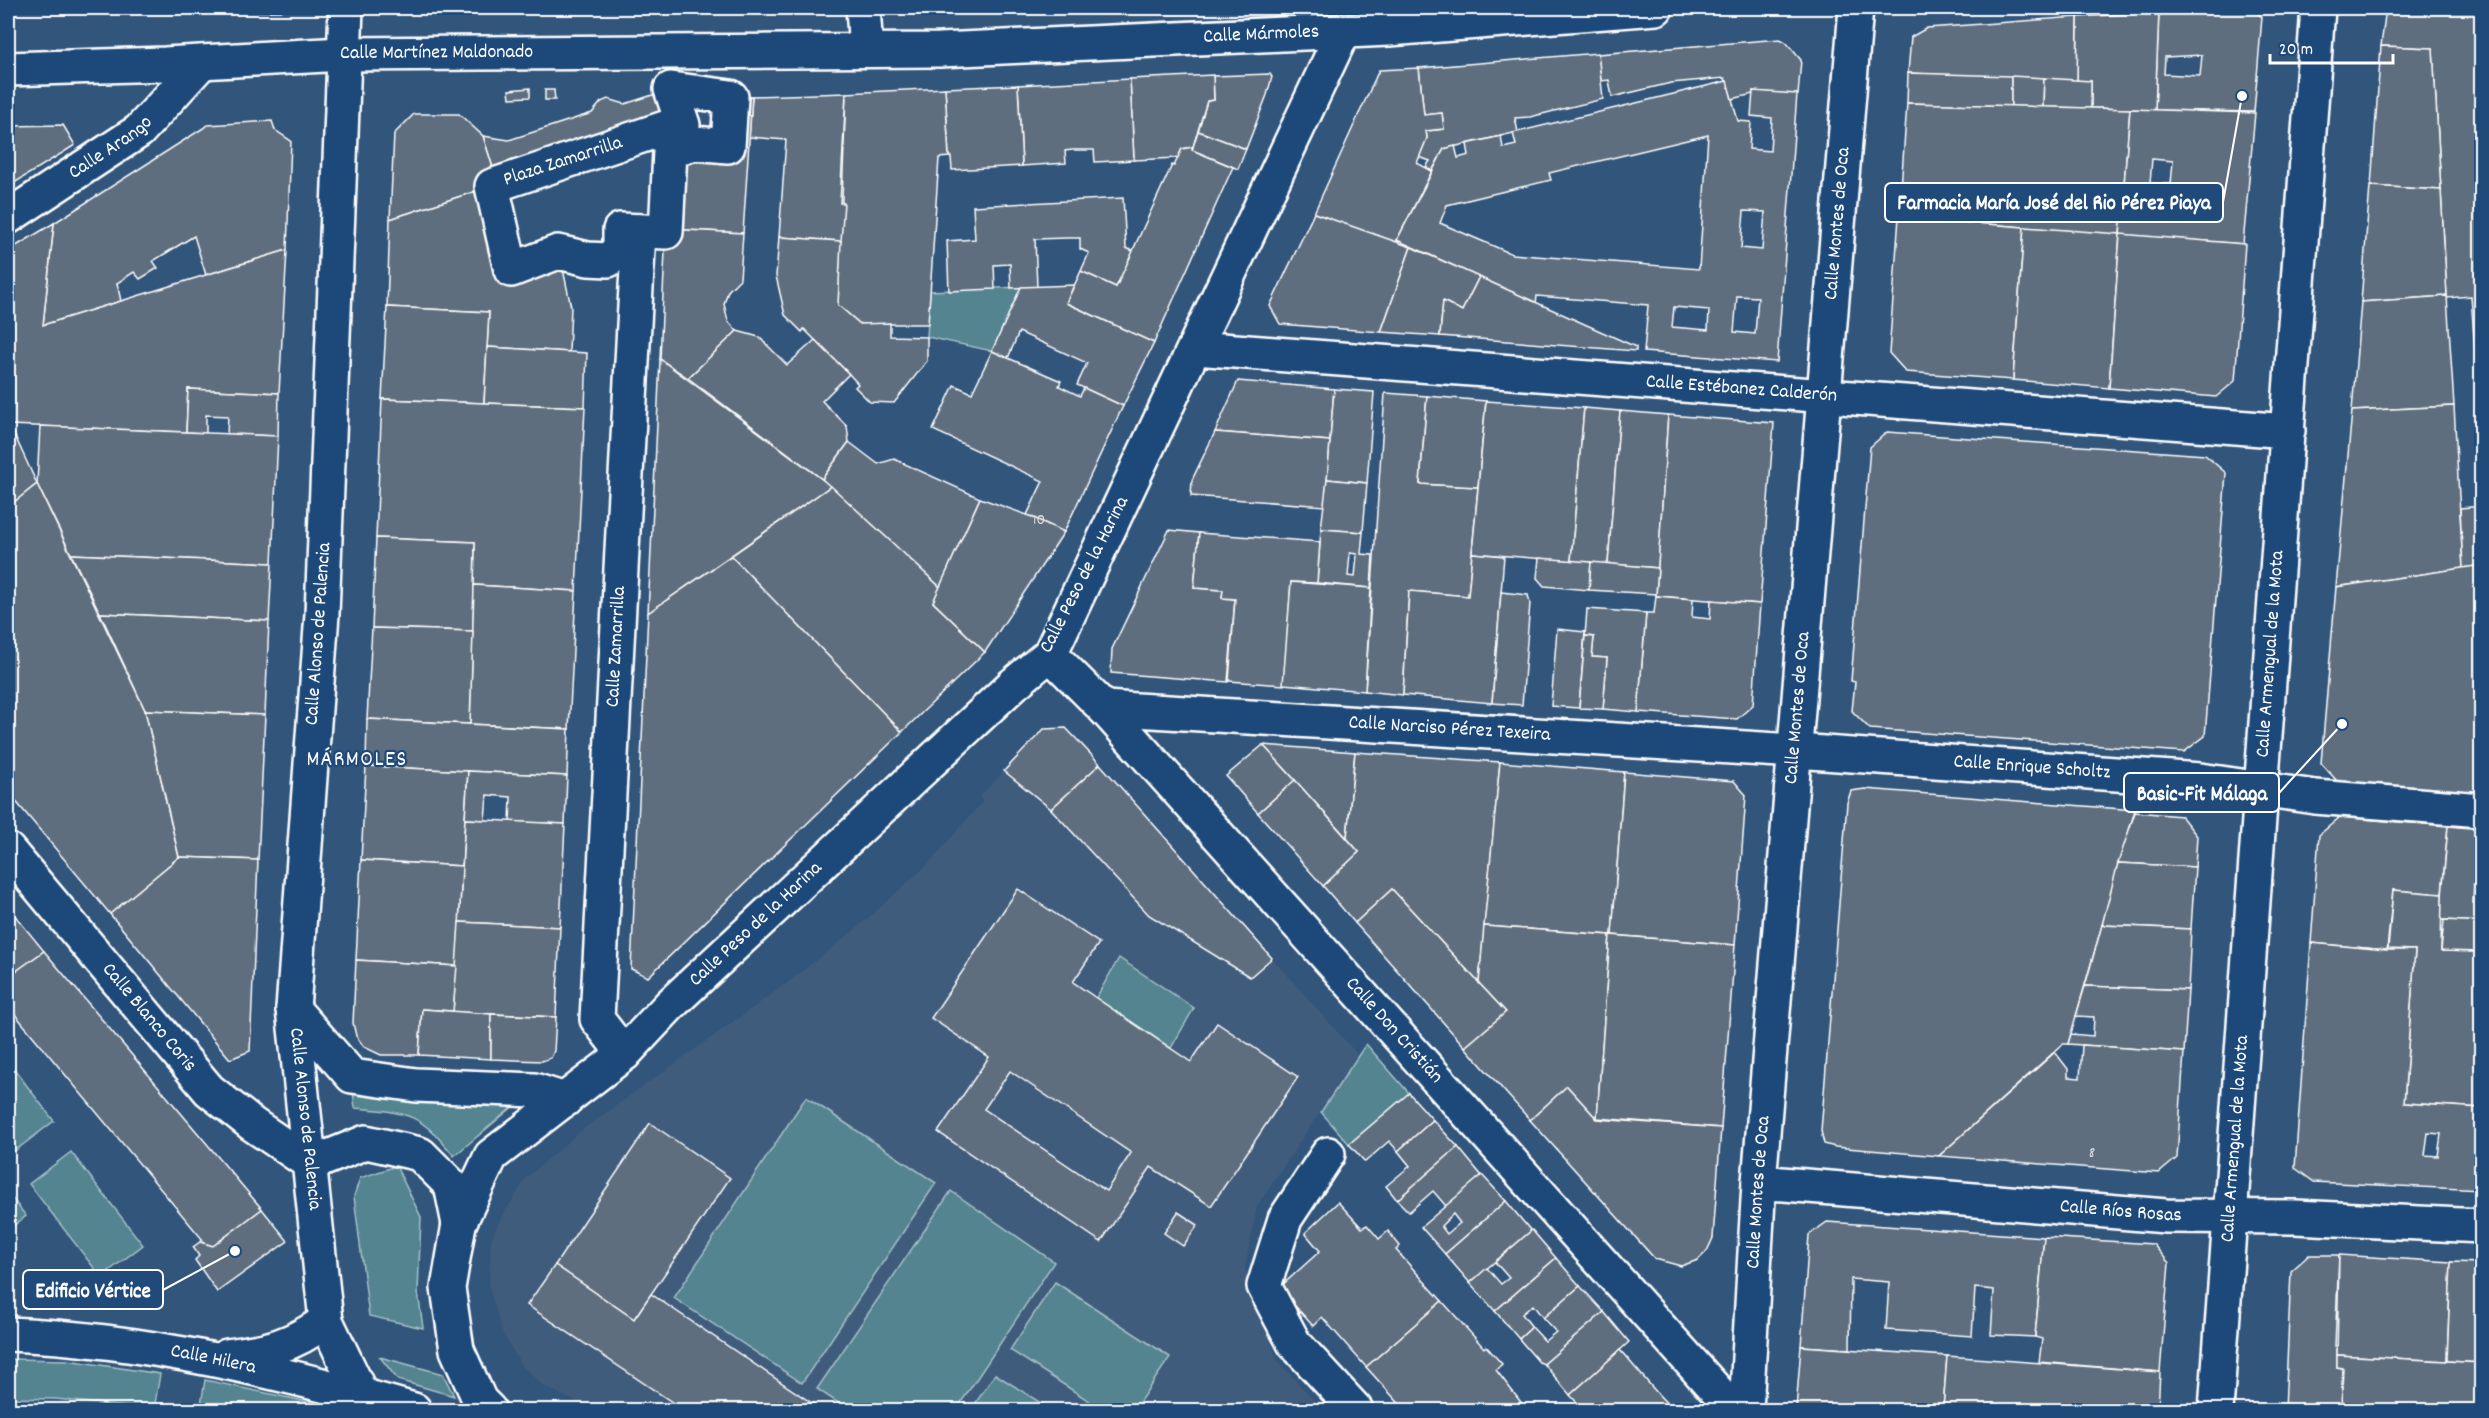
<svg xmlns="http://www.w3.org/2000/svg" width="2489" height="1418" font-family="Dekko,sans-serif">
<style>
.built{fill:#3f5c7c}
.green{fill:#528490;stroke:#a8c2c8;stroke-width:1.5}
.building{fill:#5e6e7e;stroke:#fff;stroke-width:1.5;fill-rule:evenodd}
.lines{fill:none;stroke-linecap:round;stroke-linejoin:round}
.street-casing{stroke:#fff;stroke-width:38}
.secondary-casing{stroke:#fff;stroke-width:38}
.street{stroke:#1f4a7a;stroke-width:33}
.secondary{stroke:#1f4a7a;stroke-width:33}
.labels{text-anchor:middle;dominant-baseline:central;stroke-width:4.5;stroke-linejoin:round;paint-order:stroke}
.number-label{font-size:16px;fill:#d7dbdf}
.street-label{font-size:20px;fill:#fff;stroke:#1f4a7a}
.quarter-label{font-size:22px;letter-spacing:1.5px;fill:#fff;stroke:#1f4a7a}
.leader{fill:none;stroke:#fff;stroke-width:2}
.callout-dot{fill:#fff;stroke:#1f4a7a;stroke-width:2}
.callout{fill:#1f4a7a;stroke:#fff;stroke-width:2}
.callout-label{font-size:21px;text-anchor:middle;font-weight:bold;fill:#fff}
</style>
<rect width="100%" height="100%" fill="#32557b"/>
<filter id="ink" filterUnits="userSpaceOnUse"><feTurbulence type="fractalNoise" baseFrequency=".0167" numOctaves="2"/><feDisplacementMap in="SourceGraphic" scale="12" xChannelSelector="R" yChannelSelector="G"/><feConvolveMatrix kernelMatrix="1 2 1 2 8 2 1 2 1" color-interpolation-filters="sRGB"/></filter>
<g filter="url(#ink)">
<polygon class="built" points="1004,771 1051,809 1125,888 1250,977 1272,958 1358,1055 1257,1206 1245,1268 1277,1360 1323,1410 594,1410 545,1387 521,1365 502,1332 489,1287 491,1240 500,1220 526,1178 578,1133 783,986 856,929 928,864 983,801 979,797"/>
<g class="green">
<polygon points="1021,287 992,351 927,337 930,291"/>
<polygon points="1119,958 1194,1008 1171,1048 1096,998"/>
<polygon points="1366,1044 1409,1093 1349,1144 1321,1112"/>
<polygon points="8,1061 54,1121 12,1153 8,1147"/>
<path d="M353,1092L516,1104L454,1156C418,1112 410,1113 355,1108Z"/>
<polygon points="806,1097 936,1183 802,1383 674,1298"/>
<polygon points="71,1152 143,1245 101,1277 29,1184"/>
<polygon points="396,1166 421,1217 418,1292 423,1328 369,1316 354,1196 360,1178"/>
<polygon points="951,1191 1054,1262 956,1410 849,1410 817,1389"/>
<polygon points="8,1193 26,1216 8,1230 8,1192"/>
<polygon points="1055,1282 1170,1357 1134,1410 1103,1410 1010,1350"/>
<polygon points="380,1357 443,1374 454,1396 398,1380"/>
<polygon points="8,1359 67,1360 160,1374 154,1410 56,1399 8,1398"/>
<polygon points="995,1374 1052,1410 971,1410"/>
<polygon points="205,1380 322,1405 324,1410 200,1410"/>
</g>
<g class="building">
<polygon points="192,8 286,8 281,11 192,12"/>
<path d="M2192,8H2251L2262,17L2254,112L2155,110L2159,10ZM2202,55L2200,76L2164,74L2165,57Z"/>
<polygon points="2386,8 2482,8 2482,450 2471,296 2447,298 2433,48 2381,46"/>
<polygon points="2159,12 2155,110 2091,108 2091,81 2077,81 2078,17"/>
<polygon points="2078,17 2077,81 1908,73 1911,37 1927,28"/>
<polygon points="1780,39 1786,42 1801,60 1798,95 1753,91 1753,94 1732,99 1725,78 1671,83 1612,97 1609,80 1601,81 1598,54"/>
<polygon points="2381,46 2433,48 2441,190 2371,186"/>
<polygon points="1598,53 1603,99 1530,117 1515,118 1518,132 1444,149 1432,171 1426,167 1430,161 1419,157 1427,138 1426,131 1444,129 1442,113 1424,115 1419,68"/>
<polygon points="1419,68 1424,115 1442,113 1444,129 1426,131 1427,138 1417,163 1432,171 1397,240 1400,245 1314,213 1379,70"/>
<polygon points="1908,73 2011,76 2011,106 1907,103"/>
<polygon points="1270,74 1272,77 1267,95 1246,149 1198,131 1207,101 1214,100 1213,76"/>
<polygon points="1213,75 1214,100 1207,101 1193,147 1182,149 1178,158 1134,160 1130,79"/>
<polygon points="2011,76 2044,78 2043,107 2011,106"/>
<polygon points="2044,78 2091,81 2091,108 2043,107"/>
<polygon points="1130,79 1134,160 1095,162 1094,150 1072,150 1065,151 1066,163 1022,166 1018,85"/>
<path d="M1727,81L1738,121L1751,122L1749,149L1770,151L1772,118L1751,116L1753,91L1797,94L1777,362L1644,352L1648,305L1537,296L1536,303L1397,240L1444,149L1455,146L1458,158L1469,155L1467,144L1501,136L1503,148L1516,145L1513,133ZM1708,135L1699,269L1512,254L1440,223L1447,205L1551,180L1549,173ZM1744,211L1765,212L1762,250L1741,248ZM1737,296L1758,297L1755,334L1734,332ZM1674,307L1709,310L1708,330L1672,327Z"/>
<polygon points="1018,85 1022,166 952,170 951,157 949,157 945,88"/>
<polygon points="530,88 530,97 510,98 509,90"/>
<polygon points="945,88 949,157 939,158 928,324 860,324 838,305 846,93"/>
<polygon points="671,89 677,124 498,184 483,136 509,140 592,113 601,102 608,99 625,104"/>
<polygon points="545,90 554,90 555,100 545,100"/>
<polygon points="846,93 840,203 844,203 841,241 779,237 786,140 749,137 752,96"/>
<polygon points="752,96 743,233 666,229 670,151 730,122 731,97"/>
<polygon points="1907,103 2130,109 2120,235 1899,217"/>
<path d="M2130,109L2255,113L2243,244L2120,235ZM2152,159L2173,161L2171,184L2150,183Z"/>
<polygon points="414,114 459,114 483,136 498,184 390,219 394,134"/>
<polygon points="272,121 275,130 291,141 287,250 206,275 194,236 153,261 158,268 140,279 134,272 117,283 121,301 43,325 54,223 208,125"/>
<polygon points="63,125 75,145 8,187 8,126"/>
<polygon points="1198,131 1246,149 1238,169 1192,150"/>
<polygon points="1193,147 1192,150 1233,167 1154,343 1066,303 1081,271 1116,287 1172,165 1174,166 1182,149"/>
<polygon points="492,186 511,270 562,264 571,307 569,352 487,347 489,312 387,307 390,219"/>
<polygon points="2370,186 2441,190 2447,296 2361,302"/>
<polygon points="1123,198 1126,248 1133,251 1116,287 1081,271 1089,253 1080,249 1080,238 1067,238 1035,239 1037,287 1011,288 1010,264 994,265 995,289 949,291 947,241 975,239 973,206"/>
<polygon points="1314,213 1411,247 1381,332 1280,324 1270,306"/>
<polygon points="1899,217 2024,227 2013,380 1906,372 1889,353"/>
<polygon points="54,223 43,325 287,250 279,393 188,389 186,432 9,425 8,251"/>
<polygon points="2024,227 2120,234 2109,388 2013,380"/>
<polygon points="666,229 743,233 740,279 728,291 724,304 728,321 737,331 688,378 660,359"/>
<polygon points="2120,234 2245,244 2235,381 2216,397 2109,388"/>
<polygon points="779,237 841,241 838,305 860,324 890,323 890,336 927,337 927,361 894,403 870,402 855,387 858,384 849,374 804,329 802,332 785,315 776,276"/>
<polygon points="1411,247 1479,277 1462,311 1443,301 1440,336 1381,332"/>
<polygon points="1479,277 1636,347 1636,351 1440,336 1443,301 1462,311"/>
<polygon points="1074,285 1066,303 1154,343 1123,406 1077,385 1087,363 1019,332 1008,358 992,351 1021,287"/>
<polygon points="2447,296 2454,406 2352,411 2361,302"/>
<polygon points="387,307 489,312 484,403 382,399"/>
<polygon points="737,331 759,337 787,365 815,340 849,374 822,401 847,426 849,442 822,479 688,378"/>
<polygon points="487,347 587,353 585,407 484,403"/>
<polygon points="992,351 1061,381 1059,386 1080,396 1084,388 1123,406 1064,532 1027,515 1043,481 933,430 954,385 972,393"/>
<polygon points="660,359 831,486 648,613 658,403"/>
<polygon points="1238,381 1334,389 1330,441 1215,432"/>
<polygon points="188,389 279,393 278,436 227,434 228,416 206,415 206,433 186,432"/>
<polygon points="1334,389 1374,392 1367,483 1327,479"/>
<polygon points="1385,393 1427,396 1420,484 1478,487 1468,596 1409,591 1403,695 1365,691"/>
<polygon points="1427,396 1486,401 1478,487 1420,484"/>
<polygon points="382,399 585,407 576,591 474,585 475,542 376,538"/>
<polygon points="1486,401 1584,408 1571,561 1472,553"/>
<polygon points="2454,406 2463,568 2336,587 2352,411"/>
<polygon points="1584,408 1620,411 1608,564 1571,561"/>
<polygon points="1620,411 1668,415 1658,568 1608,564"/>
<polygon points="1668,415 1774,423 1760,604 1656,596"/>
<polygon points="8,421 37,484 8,507"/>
<polygon points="40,426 278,436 272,563 71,554 37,484"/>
<polygon points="1215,432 1330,441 1325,506 1191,496 1192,480"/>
<polygon points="1887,432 2205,455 2226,473 2205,736 2184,752 1870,729 1852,711 1855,682 1851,681 1870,447"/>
<polygon points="849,442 878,464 894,459 980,498 940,587 822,479"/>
<polygon points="1327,479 1367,483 1363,532 1321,529"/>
<polygon points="37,484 145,710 179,857 110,914 8,792 8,507"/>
<polygon points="831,486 940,587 933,602 985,652 902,732 731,556"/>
<polygon points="980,498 1027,515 1064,532 985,652 933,602"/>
<polygon points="2482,506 2482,565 2463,568 2460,508"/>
<path d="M1321,529L1363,532L1361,554L1373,555L1371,588L1317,583ZM1350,553L1357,554L1355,577L1348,576Z"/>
<polygon points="1169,530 1199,533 1194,588 1223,590 1222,598 1235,599 1228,682 1111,673 1112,649"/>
<polygon points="1199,533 1320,542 1317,583 1291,582 1284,685 1229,681 1235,599 1222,598 1223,590 1194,588"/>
<polygon points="376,538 475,542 473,631 372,628"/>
<polygon points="1472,553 1504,556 1492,703 1403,695 1409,591 1468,596"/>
<polygon points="71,554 272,563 269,621 100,613"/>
<polygon points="731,556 902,732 648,977 631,969 648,613"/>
<polygon points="1539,558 1591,562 1589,590 1544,586 1537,578"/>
<polygon points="1591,562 1658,568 1656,594 1589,590"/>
<polygon points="2482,565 2482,793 2337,781 2321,763 2336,587"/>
<polygon points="1291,582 1371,588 1365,691 1283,684"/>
<polygon points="474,585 576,591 569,729 470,724"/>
<polygon points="1501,592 1528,595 1530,603 1522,705 1492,703"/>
<polygon points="1656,596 1693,599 1692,617 1710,619 1711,600 1760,604 1753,705 1737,719 1638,712 1646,613 1654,613"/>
<polygon points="1587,609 1646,613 1638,712 1603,709 1607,658 1592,657 1594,637 1585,636"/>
<polygon points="100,613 269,621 265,715 145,710"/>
<polygon points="372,628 473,631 470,724 367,719"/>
<polygon points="1557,629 1585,632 1579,708 1551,706"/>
<polygon points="1585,636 1594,637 1592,657 1607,658 1603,709 1579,708"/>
<polygon points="145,710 265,715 258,860 179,857"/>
<polygon points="367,719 569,729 567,776 366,766"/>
<polygon points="1066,728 1100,764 1051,809 1004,771 1044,729"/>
<polygon points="1263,745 1355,752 1347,838 1285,769"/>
<polygon points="1263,745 1295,780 1258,813 1226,776"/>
<polygon points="1355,752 1500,762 1479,983 1392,889 1355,923 1323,886 1359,852 1347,838"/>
<polygon points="1500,762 1624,772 1612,935 1484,926"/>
<polygon points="1100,764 1272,958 1250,977 1149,915 1051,809"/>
<polygon points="366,766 468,771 462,866 361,860"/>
<polygon points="468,771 567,776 565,824 510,822 511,797 487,795 485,820 465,819"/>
<polygon points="1624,772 1734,781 1746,795 1735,945 1612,935"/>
<polygon points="1295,780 1359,852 1323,886 1258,813"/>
<polygon points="1865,789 2135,810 2068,1044 2063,1044 1939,1156 1835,1147 1824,1144 1821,1131 1847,803 1851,791"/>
<polygon points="2135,812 2181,816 2197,836 2195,867 2118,863"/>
<polygon points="2340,817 2448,826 2442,894 2393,890 2387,950 2311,943 2319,835"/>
<polygon points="465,819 565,824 560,927 459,922"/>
<polygon points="2448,826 2482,829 2482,885 2474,884 2473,903 2482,903 2482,922 2440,920"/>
<polygon points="179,857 258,860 250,1051 230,1059 110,914"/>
<polygon points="361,860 462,866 457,966 356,960"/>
<polygon points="2118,863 2195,867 2191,929 2102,925"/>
<path d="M1018,889L1099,943L1073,982L1096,998L1191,1062L1217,1023L1298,1077L1211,1206L1151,1167L1101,1242L938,1132L989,1057L931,1018ZM1010,1071L1131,1153L1106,1191L984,1109Z"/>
<polygon points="1392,889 1506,1012 1465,1047 1355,923"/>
<polygon points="2393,890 2442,894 2441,951 2482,952 2482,1108 2404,1103 2415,950 2388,949"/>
<polygon points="8,907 44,951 17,971 8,959"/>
<polygon points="2444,920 2482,922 2482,952 2441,951"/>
<polygon points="459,922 560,927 556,1017 453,1012"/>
<polygon points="2102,925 2191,929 2188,990 2085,986"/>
<polygon points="1484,926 1610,935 1597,1119 1567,1086 1530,1120 1465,1047 1506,1012 1479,983"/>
<polygon points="1610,935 1735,945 1721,1128 1597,1118"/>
<path d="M2311,943L2386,950H2415L2404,1103L2482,1108V1190L2314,1182L2295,1168ZM2428,1133L2441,1134L2438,1156L2425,1155Z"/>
<polygon points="44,951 262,1209 213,1246 200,1242 203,1240 8,1006 8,977"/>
<polygon points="356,960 457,966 453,1011 422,1009 419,1055 381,1055 364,1047 356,1036 353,1023"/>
<polygon points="2085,986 2188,990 2184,1052 2068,1044 2071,1034 2093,1036 2094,1017 2076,1016"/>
<polygon points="422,1009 491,1014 491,1059 419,1055"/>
<polygon points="491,1014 556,1017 554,1051 551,1058 542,1061 491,1059"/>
<polygon points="2082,1045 2184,1052 2177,1158 2159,1173 1939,1156 2055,1052 2068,1069 2068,1077 2080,1078"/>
<polygon points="1567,1086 1597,1119 1721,1128 1713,1238 1707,1251 1698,1260 1681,1266 1655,1259 1530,1120"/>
<polygon points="1409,1093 1433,1120 1398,1151 1389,1141 1365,1162 1349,1144"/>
<polygon points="1433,1120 1458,1147 1397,1200 1386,1186 1410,1166 1398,1151"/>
<polygon points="650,1123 730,1178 634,1319 555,1265"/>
<polygon points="1458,1147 1482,1176 1446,1206 1433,1191 1409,1212 1397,1200"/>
<path d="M1482,1175L1506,1201L1445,1254L1421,1227ZM1453,1214L1460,1223L1447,1234L1441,1226Z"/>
<polygon points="1506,1201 1531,1231 1470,1283 1445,1254"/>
<polygon points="1338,1202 1362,1228 1367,1225 1379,1239 1388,1231 1400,1246 1396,1250 1442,1301 1366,1367 1322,1317 1313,1326 1279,1288 1320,1251 1305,1233"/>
<polygon points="262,1209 288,1241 217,1292 195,1260 199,1256 193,1247 200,1242 213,1246"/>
<polygon points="1178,1212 1198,1225 1183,1246 1164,1233"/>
<polygon points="1827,1222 2044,1237 2035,1337 1991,1335 1994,1290 1975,1288 1972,1336 1886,1330 1889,1282 1851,1279 1850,1349 1801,1346 1809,1235"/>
<polygon points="1532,1230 1556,1258 1495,1311 1470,1283 1487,1268 1501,1284 1509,1278 1495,1262"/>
<polygon points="2044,1237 2153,1244 2169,1263 2160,1372 2039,1362 2042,1339 2035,1337"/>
<polygon points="2309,1255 2339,1255 2335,1346 2337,1346 2337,1367 2343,1368 2341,1410 2285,1410 2291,1271"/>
<polygon points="2339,1255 2451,1262 2447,1361 2337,1355"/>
<polygon points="1556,1258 1580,1286 1543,1318 1533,1305 1522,1314 1532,1327 1519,1339 1495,1311"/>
<polygon points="2451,1262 2482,1263 2482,1363 2447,1361"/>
<polygon points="555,1265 634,1319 651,1294 822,1410 684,1410 527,1305"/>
<polygon points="1580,1286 1604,1312 1544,1364 1539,1362 1519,1339 1532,1327 1545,1341 1556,1332 1543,1318"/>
<polygon points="1442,1301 1484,1348 1486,1346 1502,1364 1496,1370 1527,1410 1405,1410 1366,1367"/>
<polygon points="1604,1312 1629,1342 1570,1395 1544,1364"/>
<polygon points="1801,1346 1947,1356 1943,1410 1796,1410"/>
<polygon points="1620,1350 1658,1394 1673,1410 1584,1410 1570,1395"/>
<polygon points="2337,1355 2482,1363 2482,1410 2341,1410 2343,1368 2337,1367"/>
<polygon points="1947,1356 2160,1372 2158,1410 1943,1410"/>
</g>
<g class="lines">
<g class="street-casing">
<g id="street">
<polygon points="671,89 731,97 728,146 694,143 670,151 666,232 620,230 620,249 608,260 588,259 558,252 511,270 492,186 677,124 683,125"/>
<path id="s1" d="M8,217L139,131L202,62"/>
<path id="s2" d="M1195,348L2288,431"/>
<path id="s3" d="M1050,654L1104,708L1734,1410"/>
<path id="s4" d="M1104,708L1796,751L2200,780L2315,797L2482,810"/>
<path id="s5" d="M8,850L209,1090L252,1124L311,1164L366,1142L420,1154L451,1185L459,1224"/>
<polyline points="293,1009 352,1076 416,1085 534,1090 565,1100"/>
<path id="s6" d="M624,1054L597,1019L639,231"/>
<polyline points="1328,1154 1285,1219 1264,1286 1294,1343 1356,1410"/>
<path id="s7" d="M1759,1182L2166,1216L2295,1217L2482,1226"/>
<path id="s8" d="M489,1410L480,1401L457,1350L448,1288L459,1224L491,1156L624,1054L670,1005L1014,684L1050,654L1343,32"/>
<path id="s9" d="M1746,1410L1759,1182L1856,8"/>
</g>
</g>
<g class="secondary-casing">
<g id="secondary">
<path id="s10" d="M346,8L322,614L293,1009L326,1321L362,1396L375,1410"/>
<polyline points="863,8 866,50"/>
<path id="s11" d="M8,69L165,64L343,54L940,50L1389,29L1656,8"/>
<path id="s12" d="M8,1334C146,1339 281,1372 414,1410"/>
<path d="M227,1356C269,1351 291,1346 326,1321"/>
<path id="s13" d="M2216,1410L2318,8"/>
</g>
</g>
<use href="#street" class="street"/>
<use href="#secondary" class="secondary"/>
</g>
</g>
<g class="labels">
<g class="number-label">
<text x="1039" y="520">10</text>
<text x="2092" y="1153">8</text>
</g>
<g class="street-label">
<text stroke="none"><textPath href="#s11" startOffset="1254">Calle Mármoles</textPath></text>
<text stroke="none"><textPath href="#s11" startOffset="429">Calle Martínez Maldonado</textPath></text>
<text stroke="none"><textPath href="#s1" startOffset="124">Calle Arango</textPath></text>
<text transform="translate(563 162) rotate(-18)">Plaza Zamarrilla</text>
<text stroke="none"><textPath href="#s9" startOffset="1190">Calle Montes de Oca</textPath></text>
<text stroke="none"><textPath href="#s2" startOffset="548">Calle Estébanez Calderón</textPath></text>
<text transform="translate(1085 575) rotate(-63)">Calle Peso de la Harina</text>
<text transform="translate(319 634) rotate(-86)">Calle Alonso de Palencia</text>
<text stroke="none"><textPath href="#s6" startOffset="417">Calle Zamarrilla</textPath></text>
<text stroke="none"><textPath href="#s13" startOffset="758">Calle Armengual de la Mota</textPath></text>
<text stroke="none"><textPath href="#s9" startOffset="704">Calle Montes de Oca</textPath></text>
<text stroke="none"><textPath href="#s4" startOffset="346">Calle Narciso Pérez Texeira</textPath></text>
<text stroke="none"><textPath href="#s4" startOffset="930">Calle Enrique Scholtz</textPath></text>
<text stroke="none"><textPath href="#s8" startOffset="624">Calle Peso de la Harina</textPath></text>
<text stroke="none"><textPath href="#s5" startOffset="219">Calle Blanco Coris</textPath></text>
<text stroke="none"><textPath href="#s3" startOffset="510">Calle Don Cristián</textPath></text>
<text stroke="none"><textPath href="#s10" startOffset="1113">Calle Alonso de Palencia</textPath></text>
<text stroke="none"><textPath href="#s13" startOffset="272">Calle Armengual de la Mota</textPath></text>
<text stroke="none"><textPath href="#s9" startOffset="218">Calle Montes de Oca</textPath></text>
<text stroke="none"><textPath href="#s7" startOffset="363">Calle Ríos Rosas</textPath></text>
<text stroke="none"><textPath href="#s12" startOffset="207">Calle Hilera</textPath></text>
</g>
<g class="quarter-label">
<text x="357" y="760">MÁRMOLES</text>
</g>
</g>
<path class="leader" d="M2242 96L2223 202M2342 724L2279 793M235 1251L163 1290"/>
<g class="callout-dot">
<circle cx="2242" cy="96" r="6"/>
<circle cx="2342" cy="724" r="6"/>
<circle cx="235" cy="1251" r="6"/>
</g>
<g class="callout">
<rect x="1885" y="183" width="338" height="39" rx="6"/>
<rect x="2124" y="773" width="155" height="39" rx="6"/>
<rect x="23" y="1270" width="140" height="39" rx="6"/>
</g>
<g class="callout-label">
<text x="2054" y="209">Farmacia María José del Rio Pérez Piaya</text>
<text x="2202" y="800">Basic-Fit Málaga</text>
<text x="93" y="1297">Edificio Vértice</text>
</g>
<rect width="2489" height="1418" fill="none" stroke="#1f4a7a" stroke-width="30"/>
<rect x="15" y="15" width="2459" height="1388" fill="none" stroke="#fff" stroke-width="2" filter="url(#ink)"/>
<path d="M2270 54v9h123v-9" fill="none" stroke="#ffffff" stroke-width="3"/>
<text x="2279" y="54" font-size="18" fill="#ffffff" stroke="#1f4a7a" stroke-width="4.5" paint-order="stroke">20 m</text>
</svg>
